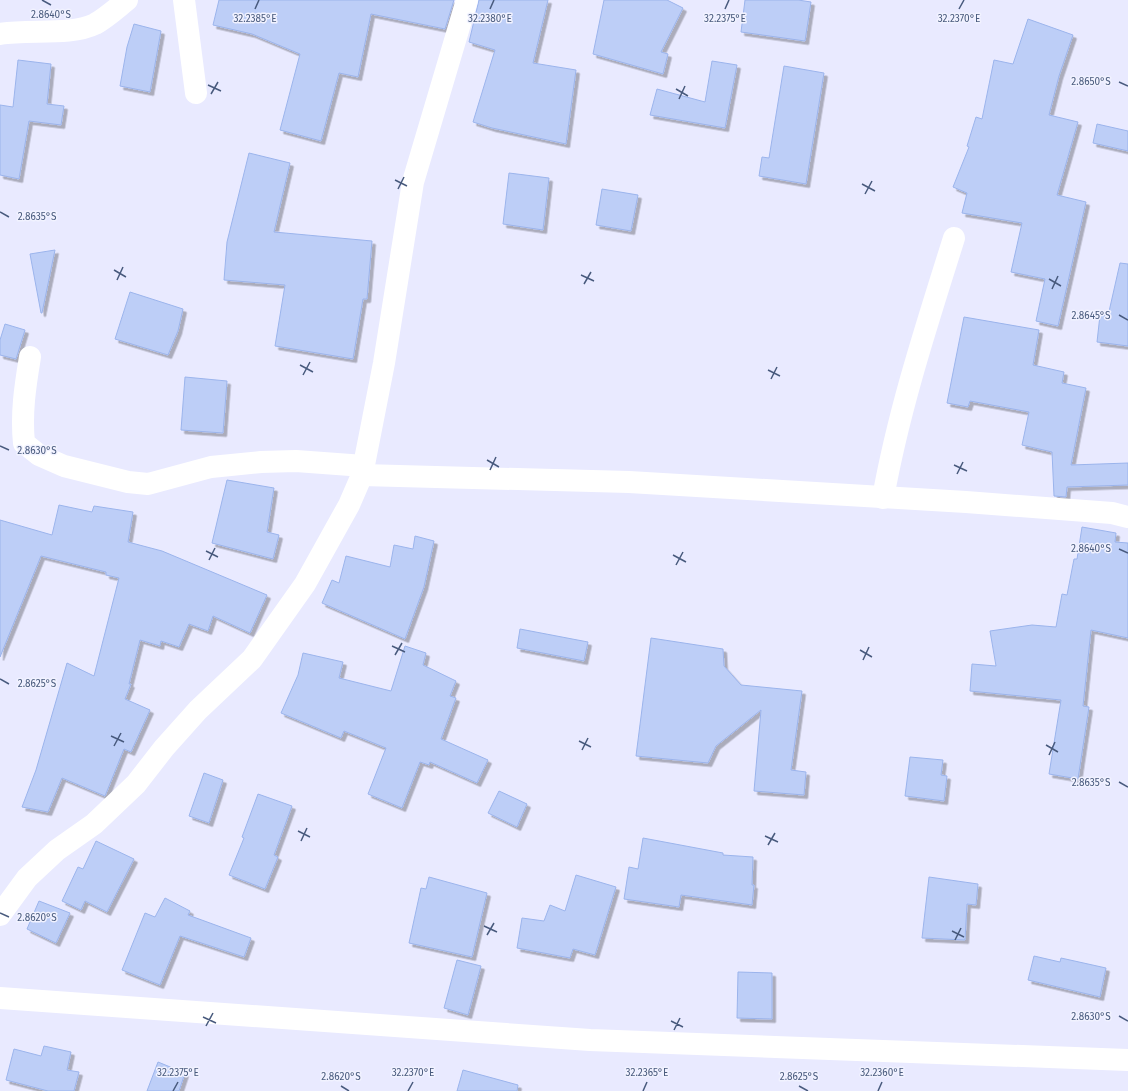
<svg xmlns="http://www.w3.org/2000/svg" width="1128" height="1091" font-family="'Fira Sans',sans-serif">
<style>
.building{fill:#bdcef7;stroke:#9bb4ec;filter:url(#shadow)}
.lines{fill:none;stroke-linecap:round;stroke-linejoin:round}
.minor{stroke:#fff;stroke-width:22}
.ticks{fill:none;stroke:#485a7d;stroke-width:1.5}
.ticks-label{font-size:10px;text-anchor:middle;fill:#485a7d;stroke:#f1f2ff;stroke-width:3;stroke-linejoin:round;paint-order:stroke}
</style>
<defs>
<filter id="shadow"><feDropShadow dx="3.5" dy="3.5" stdDeviation="0" flood-color="#0004"/></filter>
</defs>
<rect width="100%" height="100%" fill="#e9eaff"/>
<g class="building">
<polygon points="219,0 454,0 445,29 371,14 358,77 339,73 321,141 280,130 300,54 252,34 213,25"/>
<polygon points="479,0 548,0 533,63 576,70 566,144 492,128 473,122 495,50 469,42"/>
<polygon points="604,0 667,0 683,8 661,52 668,54 663,74 593,54"/>
<polygon points="745,0 798,0 811,2 805,41 741,32"/>
<polygon points="1028,19 1073,35 1059,76 1049,115 1078,122 1057,195 1086,202 1058,326 1036,321 1045,279 1011,272 1022,223 962,213 967,193 953,187 969,147 967,146 976,117 982,119 994,60 1013,64"/>
<polygon points="134,24 161,31 150,92 120,86 127,47"/>
<polygon points="18,60 51,64 47,104 64,106 61,125 29,121 19,179 0,175 0,105 13,107"/>
<polygon points="712,61 737,65 725,128 650,115 657,89 705,102"/>
<polygon points="784,66 824,73 806,184 759,176 762,157 769,158"/>
<polygon points="1097,124 1128,131 1128,151 1093,143"/>
<polygon points="249,153 290,163 274,232 372,241 367,299 363,299 353,359 275,346 285,285 224,280 227,242"/>
<polygon points="509,173 549,178 543,230 503,224"/>
<polygon points="602,189 638,195 631,231 596,225"/>
<polygon points="55,250 42,313 41,313 30,254"/>
<polygon points="1120,263 1128,264 1128,346 1097,342 1100,315 1108,316"/>
<polygon points="130,292 183,309 178,331 168,355 115,339"/>
<polygon points="964,317 1039,330 1033,365 1064,372 1062,383 1086,388 1071,465 1128,463 1128,485 1067,487 1066,497 1054,496 1052,452 1022,445 1029,412 970,401 968,407 947,403"/>
<polygon points="5,324 25,330 16,359 0,355 0,340"/>
<polygon points="185,377 227,381 223,433 181,430"/>
<polygon points="227,480 274,488 267,532 279,535 273,559 212,543"/>
<polygon points="59,505 92,512 94,506 133,512 128,542 162,551 267,595 250,633 213,616 208,631 189,624 179,647 161,641 160,646 140,640 129,684 131,684 125,699 150,710 131,752 124,749 105,796 62,778 48,812 22,807 36,770 67,663 94,676 119,578 106,575 106,572 41,556 0,657 0,520 52,535"/>
<polygon points="1082,527 1116,533 1115,542 1128,543 1128,638 1091,630 1083,706 1089,707 1078,779 1049,774 1061,700 970,691 972,664 996,666 990,631 1032,625 1056,627 1062,594 1067,595 1074,559 1077,559"/>
<polygon points="415,536 434,541 424,587 405,639 322,603 332,580 339,583 346,556 390,567 394,545 413,549"/>
<polygon points="520,629 588,642 584,661 517,648"/>
<polygon points="651,638 723,649 724,666 741,685 802,691 791,770 806,772 804,795 754,791 761,710 716,746 708,763 636,756"/>
<polygon points="405,646 426,653 423,665 456,681 450,696 456,698 441,739 488,760 477,783 430,762 429,765 420,762 402,808 368,794 386,748 344,731 341,738 281,713 298,675 303,653 343,662 339,678 391,691"/>
<polygon points="910,757 943,760 941,775 947,776 944,801 905,796"/>
<polygon points="204,773 223,780 209,823 189,816"/>
<polygon points="499,791 527,804 517,827 488,813"/>
<polygon points="258,794 292,806 274,855 278,857 265,889 229,875 244,838 242,837"/>
<polygon points="643,838 723,853 723,855 753,857 752,885 754,885 752,905 681,895 679,907 624,899 629,867 638,869"/>
<polygon points="96,841 134,859 107,912 85,901 81,910 62,901 78,867 83,869"/>
<polygon points="576,875 616,887 595,955 573,949 570,958 517,948 522,918 544,921 550,905 565,911"/>
<polygon points="429,877 487,893 472,957 409,943 421,888 426,889"/>
<polygon points="929,877 978,884 976,905 967,904 965,940 922,938"/>
<polygon points="165,898 190,911 188,915 251,938 244,957 180,936 160,985 122,970 145,913 155,917"/>
<polygon points="39,901 70,913 56,943 27,929"/>
<polygon points="1034,956 1060,962 1061,958 1106,968 1100,997 1028,980"/>
<polygon points="457,960 481,966 468,1015 444,1008"/>
<polygon points="738,972 772,973 772,1019 737,1018"/>
<polygon points="44,1046 71,1052 67,1070 79,1072 74,1091 48,1091 6,1080 14,1049 41,1056"/>
<polygon points="158,1062 185,1073 179,1091 147,1091"/>
<polygon points="463,1070 518,1085 517,1091 457,1091"/>
</g>
<g class="lines">
<g class="minor">
<polyline points="184,0 196,93"/>
<path d="M0,34C28,29 71,36 95,24C106,18 117,8 127,0"/>
<path d="M30,357C25,387 21,414 24,443L39,455L64,466L128,482L148,484L211,467L261,462L296,461L364,466"/>
<polyline points="362,475 629,482 966,502 1112,513 1128,517"/>
<path d="M883,498C899,409 927,324 954,238"/>
<polyline points="0,915 27,878 57,850 94,824 136,784 164,748 198,710 252,659 305,584 349,505 362,475 384,363 413,182 467,0"/>
<polyline points="0,998 590,1040 1128,1060"/>
</g>
</g>
<path class="ticks" d="M42,0L51,5M255,9L259,0M490,9L494,0M725,9L729,0M959,9L964,0M1119,82L1128,86M208,85L221,91M676,89L688,96M211,94L218,82M679,99L685,86M395,180L407,186M862,184L875,191M398,189L404,177M865,194L872,181M0,212L9,217M114,270L126,277M581,275L594,281M1049,279L1061,286M117,280L123,267M584,284L591,272M1052,289L1058,276M1119,315L1128,320M300,365L313,372M768,370L780,376M303,375L310,362M771,379L777,367M0,446L9,450M487,460L499,467M954,465L967,471M490,470L496,457M957,474L963,462M1119,549L1128,553M206,551L218,557M673,555L686,562M209,560L215,548M676,565L683,552M392,646L405,652M860,650L872,657M395,655L402,643M863,660L869,647M0,679L9,684M111,736L124,742M579,741L591,747M1046,745L1058,752M114,746L121,733M582,750L588,738M1049,755L1055,742M1119,782L1128,787M298,831L310,837M765,836L778,842M301,841L307,828M768,845L775,833M0,913L9,917M484,926L497,932M952,931L964,937M487,935L494,923M955,940L961,928M1119,1016L1128,1021M203,1017L216,1023M671,1021L683,1027M206,1026L213,1013M674,1030L680,1018M341,1086L349,1091M799,1086L808,1091M173,1091L178,1082M408,1091L413,1082M643,1091L647,1082M878,1091L882,1082"/>
<g class="ticks-label">
<text x="51" y="18">2.8640°S</text>
<text x="255" y="22">32.2385°E</text>
<text x="490" y="22">32.2380°E</text>
<text x="725" y="22">32.2375°E</text>
<text x="959" y="22">32.2370°E</text>
<text x="1091" y="85">2.8650°S</text>
<text x="37" y="220">2.8635°S</text>
<text x="1091" y="319">2.8645°S</text>
<text x="37" y="454">2.8630°S</text>
<text x="1091" y="552">2.8640°S</text>
<text x="37" y="687">2.8625°S</text>
<text x="1091" y="786">2.8635°S</text>
<text x="37" y="921">2.8620°S</text>
<text x="1091" y="1020">2.8630°S</text>
<text x="178" y="1076">32.2375°E</text>
<text x="413" y="1076">32.2370°E</text>
<text x="647" y="1076">32.2365°E</text>
<text x="882" y="1076">32.2360°E</text>
<text x="341" y="1080">2.8620°S</text>
<text x="799" y="1080">2.8625°S</text>
</g>
</svg>
